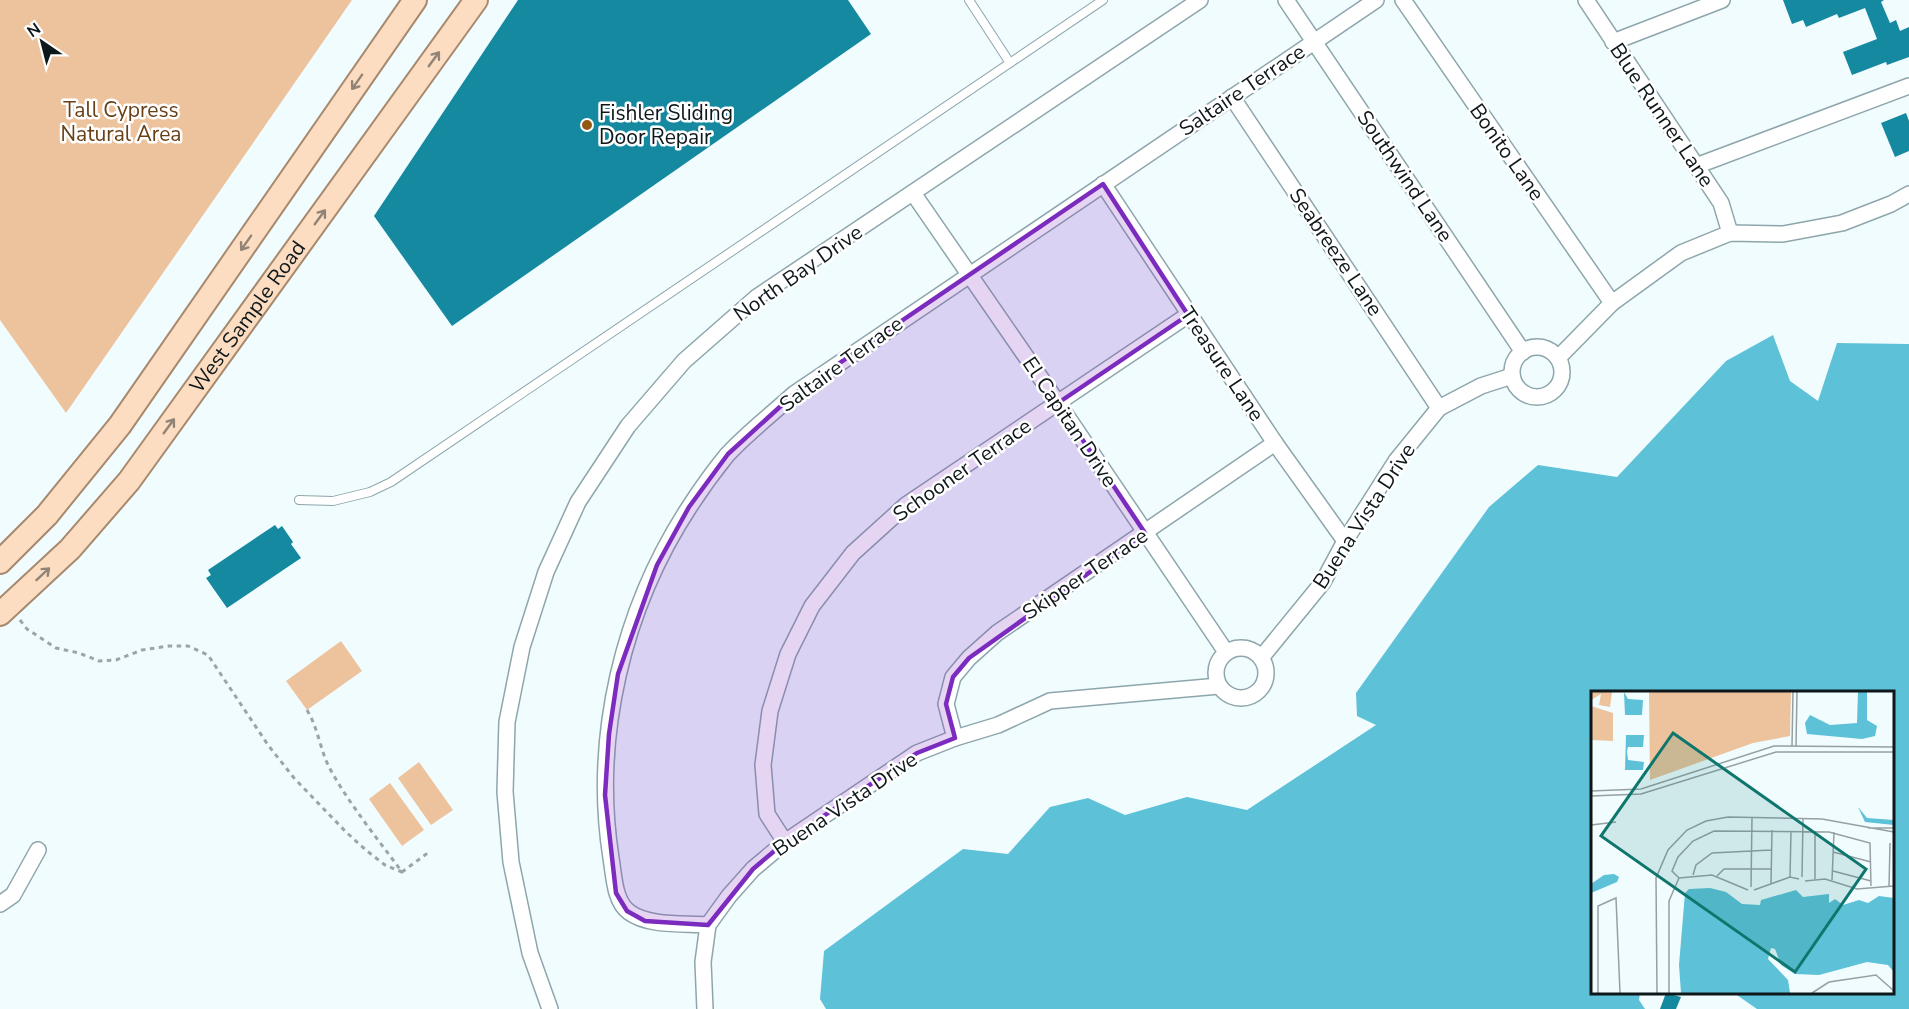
<svg xmlns="http://www.w3.org/2000/svg" width="1909" height="1009" font-family="'Nunito Sans',sans-serif">
<style>
.green{fill:#ecc39d}
.water{fill:#5dc1d8}
.building{fill:#15899f}
.lines{fill:none;stroke-linecap:round;stroke-linejoin:round}
.lane-casing{stroke:#8da6ac;stroke-width:10}
.street-casing{stroke:#8da6ac;stroke-width:18}
.primary-casing{stroke:#a7896d;stroke-width:26}
.path{stroke:#9ba5a8;stroke-width:3;stroke-dasharray:4.5 4.5;stroke-linecap:butt}
.lane{stroke:#fff;stroke-width:8}
.street{stroke:#fff;stroke-width:15}
.primary{stroke:#fcddc2;stroke-width:22}
.oneway{stroke:#918476}
.marked{fill:#7b2cbf;fill-opacity:0.2;stroke:#7b2cbf;stroke-width:4.5;stroke-linejoin:round}
.poi-dot{fill:#925915;stroke:#fff;stroke-width:2}
.labels{text-anchor:middle;dominant-baseline:central;stroke-width:5;stroke-linejoin:round;paint-order:stroke}
.street-label{font-size:21px;fill:#0e171a;stroke:#fff}
.park-label{font-size:21px;fill:#674017;stroke:#fff}
.poi-label{font-size:21px;fill:#0e171a;stroke:#fff;text-anchor:start}
.inset-road{fill:none;stroke:#96a0a3;stroke-width:1.5}
.view{fill:#0f766e;fill-opacity:0.15;stroke:#0f766e;stroke-width:3}
.inset-edge{fill:none;stroke:#0e171a;stroke-width:3}
</style>
<rect width="100%" height="100%" fill="#f1fcff"/>
<g class="green">
<polygon points="0,0 352,0 66,413 0,320"/>
<polygon points="341,641 362,671 307,710 286,681"/>
<polygon points="419,762 453,810 431,825 398,778"/>
<polygon points="390,783 424,830 402,846 369,799"/>
</g>
<polygon class="water" points="1773,335 1790,381 1818,401 1837,343 1909,344 1909,1009 1757,1009 1734,993 1892,992 1892,692 1592,692 1592,992 1640,993 1639,1000 1645,1009 826,1009 820,999 824,951 963,849 1008,854 1050,807 1088,798 1125,815 1187,797 1247,810 1376,725 1357,716 1356,693 1489,507 1538,465 1617,477 1726,361"/>
<g class="building">
<polygon points="518,0 848,0 871,34 452,326 374,216"/>
<polygon points="1783,0 1884,0 1881,2 1890,23 1896,20 1900,31 1909,27 1909,57 1887,65 1886,62 1852,75 1843,52 1877,39 1865,8 1839,18 1837,14 1806,27 1803,20 1792,24"/>
<polygon points="1906,113 1909,121 1909,151 1895,157 1881,123"/>
<polygon points="275,525 278,529 282,526 293,542 291,544 301,558 227,608 206,578 211,575 208,570"/>
<polygon points="1666,993 1681,997 1676,1009 1660,1009"/>
</g>
<g class="lines">
<g class="lane-casing">
<g id="lane">
<polyline points="969,0 1010,63"/>
<polyline points="299,500 333,501 370,492 391,482 1103,0"/>
</g>
</g>
<g class="street-casing">
<g id="street">
<polyline points="1286,0 1523,352"/>
<polyline points="1403,0 1612,303"/>
<polyline points="1586,0 1721,203 1730,233"/>
<polyline points="1613,42 1722,0"/>
<polyline points="1232,97 1439,408"/>
<polyline points="1696,166 1909,86"/>
<polyline points="1103,184 1275,443 1345,541"/>
<polyline points="913,193 1058,403 1226,652"/>
<circle cx="1537" cy="372" r="25"/>
<polyline points="1558,358 1612,303 1681,253 1730,233 1783,234 1842,223 1891,204 1909,194"/>
<circle cx="1241" cy="673" r="25"/>
<polyline points="1261,658 1323,582 1345,541 1396,461 1439,408 1481,386 1512,376"/>
<polyline points="955,738 946,704 953,677 969,658 997,633 1275,443"/>
<polyline points="785,842 767,814 763,765 770,711 788,654 812,606 853,553 906,505 1188,315"/>
<polyline points="0,904 13,895 38,850"/>
<path d="M708,925C685,923 649,927 629,912C614,901 614,875 611,858C592,737 623,608 690,506C701,489 714,471 727,455C745,435 773,413 794,394L1376,0"/>
<polyline points="550,1009 530,953 511,862 505,792 507,722 522,647 546,572 578,502 628,426 684,361 757,297 1200,0"/>
<polyline points="705,1009 703,962 708,925 729,896 753,869 785,842 917,753 955,738 998,725 1050,701 1219,686"/>
</g>
</g>
<g class="primary-casing">
<g id="primary">
<polyline points="0,562 47,515 120,425 415,0"/>
<path id="s1" d="M0,614L70,549L129,481L476,0"/>
</g>
</g>
<g class="path">
<polyline points="20,620 27,629 56,648 79,653 99,661 116,660 142,650 169,646 188,646 208,655 268,745 294,778 346,832 367,851 385,865 402,872"/>
<path d="M307,710C318,728 320,749 329,767C349,804 377,838 402,872L429,852"/>
</g>
<use href="#lane" class="lane"/>
<use href="#street" class="street"/>
<use href="#primary" class="primary"/>
</g>
<defs><path id="oneway-shaft" d="M-6 0H5M1.5-3L5.5 0L1.5 3" fill="none" stroke-width="1.6" stroke-linecap="round" stroke-linejoin="round" transform="scale(1.5)"/></defs>
<g class="oneway">
<use href="#oneway-shaft" transform="translate(434 59) rotate(-54)"/>
<use href="#oneway-shaft" transform="translate(357 82) rotate(125)"/>
<use href="#oneway-shaft" transform="translate(320 217) rotate(-54)"/>
<use href="#oneway-shaft" transform="translate(246 243) rotate(125)"/>
<use href="#oneway-shaft" transform="translate(169 426) rotate(-54)"/>
<use href="#oneway-shaft" transform="translate(43 574) rotate(-43)"/>
</g>
<path class="marked" d="M1103,184L1188,315L1058,403L1145,533L969,658L953,677L946,704L955,738L917,753L785,842L753,869L708,925L645,921L627,911L616,893L605,795L609,734L618,674L657,565L689,507L728,454L794,394Z"/>
<circle class="poi-dot" cx="587" cy="125" r="6"/>
<g class="labels">
<g class="street-label">
<text transform="translate(1242 90) rotate(-34)">Saltaire Terrace</text>
<text transform="translate(1662 115) rotate(56)">Blue Runner Lane</text>
<text transform="translate(1507 152) rotate(55)">Bonito Lane</text>
<text transform="translate(1405 176) rotate(56)">Southwind Lane</text>
<text transform="translate(1336 252) rotate(56)">Seabreeze Lane</text>
<text transform="translate(798 273) rotate(-35)">North Bay Drive</text>
<text stroke="none"><textPath href="#s1" startOffset="388">West Sample Road</textPath></text>
<text transform="translate(841 364) rotate(-36)">Saltaire Terrace</text>
<text transform="translate(1222 364) rotate(56)">Treasure Lane</text>
<text transform="translate(1070 422) rotate(56)">El Capitan Drive</text>
<text transform="translate(962 470) rotate(-35)">Schooner Terrace</text>
<text transform="translate(1364 516) rotate(-57)">Buena Vista Drive</text>
<text transform="translate(1085 574) rotate(-34)">Skipper Terrace</text>
<text transform="translate(845 804) rotate(-34)">Buena Vista Drive</text>
</g>
<g class="park-label">
<text x="121" y="110">Tall Cypress<tspan x="121" dy="24">Natural Area</tspan></text>
</g>
<g class="poi-label">
<text x="599" y="113">Fishler Sliding<tspan x="599" dy="24">Door Repair</tspan></text>
</g>
</g>
<g transform="translate(1591 691)">
<rect width="303" height="303" fill="#f1fcff"/>
<path d="M0,1H21L19,16L8,14L10,3L0,9ZM58,1H200L199,45L162,52L59,89ZM0,15L22,22V50L0,49Z" fill="#ecc39d"/>
<path d="M33,1L37,8L52,9L51,24H34ZM267,1H276V29L286,35L284,45L271,48L216,43L214,32L219,24L239,34L266,32ZM35,44H53L52,56H37L36,60L37,69L53,71L52,79H34ZM267,116L276,127L303,129V134L274,131ZM23,183L28,186L26,191L0,202V193L13,184ZM119,197L135,201L151,213L169,214L170,209L205,199L212,206L238,203V212L244,208L252,214L268,209L277,212L288,205L303,207V281L297,274L276,271L228,284L204,283L190,274L184,258L180,257L177,268L197,289L199,302H90L88,274L94,202L98,198Z" fill="#5dc1d8"/>
<path class="inset-road" d="M201,55L202,1M205,55L206,1M0,100L50,98L183,55L303,56M0,105L50,103L185,61H303M0,134L25,131M277,137H303M242,161L280,171M242,180L280,190M102,184L105,174L121,162L180,159M126,185L133,178H180M199,186L200,140M211,186L212,128M88,187L81,180L87,166L102,150L123,140L238,141L279,152L280,195M88,187L121,184L157,199M224,188V140M241,189L243,141M214,190L234,188L266,198L303,195M180,193L181,139M160,196L161,127M298,196L299,152M163,199L199,186L208,188M7,302V215L25,207L29,302M66,302L65,187L77,159L96,139L115,130L137,126L231,128L303,141M78,302V210L88,187M221,302L238,291L285,284L303,300"/>
<path class="view" d="M82,42L275,178L204,281L10,145Z"/>
<rect width="303" height="303" class="inset-edge"/>
</g>
<g transform="translate(42 42) rotate(325)" stroke="#ffffff" stroke-width="4.5" paint-order="stroke">
<path d="M0-4.5L10 22L0 15L-10 22Z" fill="#0e171a"/>
<text y="-9" font-size="16" font-weight="bold" text-anchor="middle" fill="#0e171a">N</text>
</g>
</svg>
